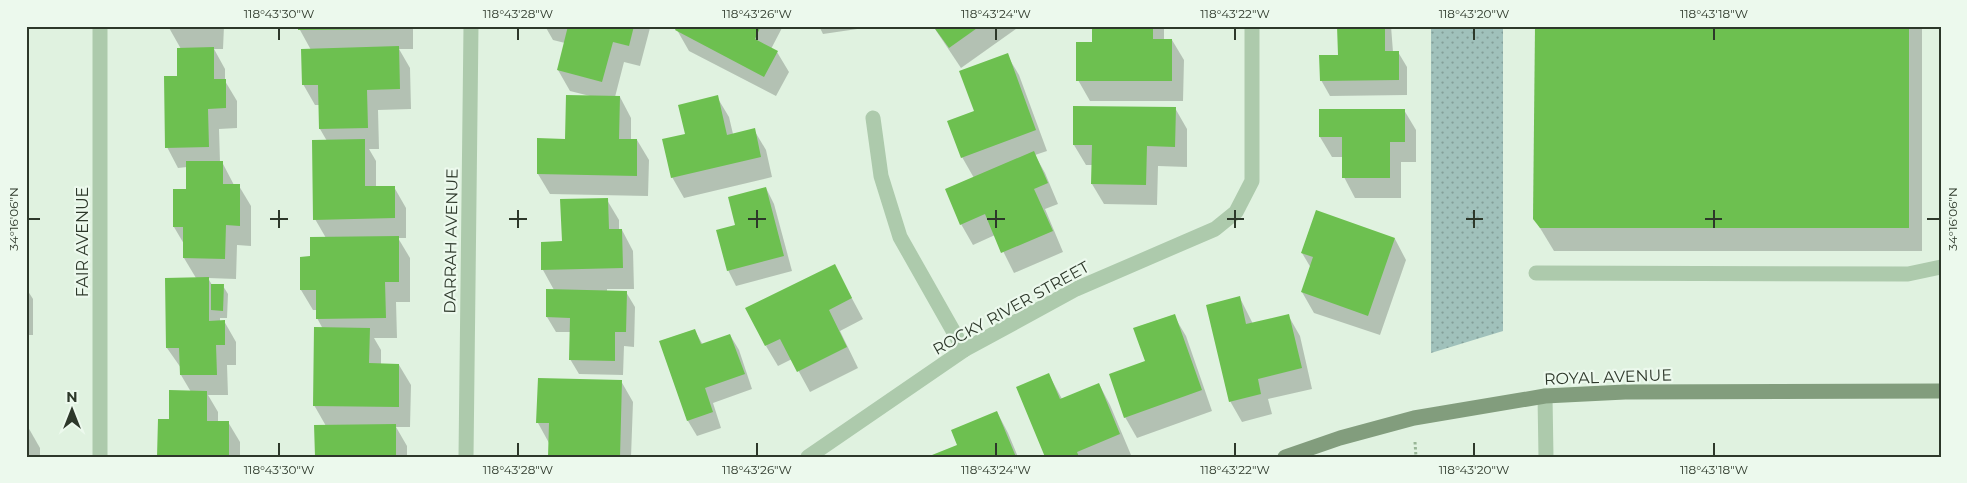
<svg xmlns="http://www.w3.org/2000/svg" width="1967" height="483" font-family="Montserrat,sans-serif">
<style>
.grass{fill:url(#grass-dots)}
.shadow{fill:#0003}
.building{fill:#6dc050}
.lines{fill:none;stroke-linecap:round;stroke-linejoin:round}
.path{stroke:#98b696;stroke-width:3;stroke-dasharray:2.5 2.5;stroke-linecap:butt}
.lane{stroke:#adcaac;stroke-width:15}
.street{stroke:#adcaac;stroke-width:15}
.secondary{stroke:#829d7d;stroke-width:15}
.ticks{fill:none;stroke:#2d382a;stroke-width:2}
.labels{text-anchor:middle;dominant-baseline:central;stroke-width:4.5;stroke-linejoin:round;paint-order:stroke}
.street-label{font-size:16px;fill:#2d382a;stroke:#ecf9ed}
.neatline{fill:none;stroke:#2d382a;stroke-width:2}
.ticks-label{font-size:12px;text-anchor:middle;fill:#2d382a}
</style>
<defs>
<pattern id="grass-dots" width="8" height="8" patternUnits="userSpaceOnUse" patternTransform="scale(1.25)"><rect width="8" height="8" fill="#a0c1bb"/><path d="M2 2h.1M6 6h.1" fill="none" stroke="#839e98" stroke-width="1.8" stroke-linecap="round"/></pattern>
</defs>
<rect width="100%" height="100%" fill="#e0f2e0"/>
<polygon class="grass" points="1431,26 1503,26 1503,331 1431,353"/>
<g class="shadow">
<polygon points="168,26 224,26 223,49 214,49 225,69 225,81 237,101 237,128 219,129 220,162 222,162 234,185 239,186 251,206 251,246 237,245 236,279 208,278 212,285 223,286 228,294 227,318 220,318 220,322 224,321 236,342 236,365 227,365 228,395 208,395 218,412 218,422 228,422 240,442 240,457 158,457 170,420 191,392 181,375 181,368 167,348 196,278 184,258 184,244 174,227 187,190 187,167 178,168 167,147 179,77 181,49"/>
<polygon points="300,26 413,26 413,49 399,49 410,68 411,109 378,110 379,149 369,149 376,161 376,188 394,187 406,208 406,238 398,238 410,258 410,302 396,302 397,338 374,338 381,350 381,365 399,365 411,385 410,427 396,427 407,446 407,457 316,457 326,426 314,405 323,329 317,318 317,310 313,310 301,290 311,258 326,238 315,219 327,141 320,129 320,105 315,105 303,84 311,50 300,30"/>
<polygon points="545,26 649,26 650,28 640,66 624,62 615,97 620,97 631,118 631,140 637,140 649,160 648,196 550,194 538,174 566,140 590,96 570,91 558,70 565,43 553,40"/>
<polygon points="679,26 783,26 771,49 777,52 789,72 776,96 689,51 677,30"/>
<polygon points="819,26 871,26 871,27 823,34"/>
<polygon points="933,26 1020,26 961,68"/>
<polygon points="1093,26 1164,26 1164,40 1172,40 1184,60 1183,101 1090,101 1078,80 1093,43"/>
<polygon points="1339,26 1391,26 1393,52 1398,52 1407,67 1407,95 1330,96 1321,80 1339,56"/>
<polygon points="1536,26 1922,26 1922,251 1554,251 1534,218"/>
<polygon points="1007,55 1019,75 1047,151 1035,155 1045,173 1058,204 1045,209 1063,252 1014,273 995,235 973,245 961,224 974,178 962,157 976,112"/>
<polygon points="717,97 729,117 733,134 754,130 766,150 772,177 684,198 672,177 686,135"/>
<polygon points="1175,108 1187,129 1187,167 1158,166 1157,205 1104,204 1092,184 1092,165 1086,165 1074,145"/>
<polygon points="1404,110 1416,130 1416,162 1401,162 1401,198 1355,198 1344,177 1344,157 1332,157 1320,137"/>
<polygon points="766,188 774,204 792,271 736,286 728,270 737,226"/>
<polygon points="607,200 619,220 619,230 622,230 633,251 634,289 607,289 607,291 626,292 635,307 634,347 624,346 623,375 579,374 570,359 571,332 556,332 547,317 554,290 543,270 542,243 563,243"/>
<polygon points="1395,239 1406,260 1380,335 1314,313 1302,292 1311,268 1302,253"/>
<polygon points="834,265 863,319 840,331 858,368 810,392 792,359 778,366 766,346"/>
<polygon points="26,288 33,299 33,335 26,335"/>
<polygon points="1240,298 1253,324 1288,315 1300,336 1312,389 1268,399 1272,414 1242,422 1230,401"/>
<polygon points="1174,316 1186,336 1212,411 1137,438 1125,417 1146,361"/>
<polygon points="695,331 703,345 730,335 739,350 752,389 713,403 721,428 697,436 688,421 661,342"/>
<polygon points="1049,375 1062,399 1099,384 1110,405 1131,455 1126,457 1046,457"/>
<polygon points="621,381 633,402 631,457 550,457 549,443 538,423"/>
<polygon points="997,412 1008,433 1018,457 930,457 959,445"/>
<polygon points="28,427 40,448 40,457 26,457"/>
</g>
<g class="building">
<polygon points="167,26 212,26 212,29 167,28"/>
<polygon points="298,26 402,26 402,29 298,30"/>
<polygon points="568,26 634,26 629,46 613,42 602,82 557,70"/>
<polygon points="677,26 761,26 755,39 778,51 764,77 675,30"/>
<polygon points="933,26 980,26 949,48"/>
<polygon points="1092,26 1153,26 1153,39 1172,39 1172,81 1076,81 1076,42 1092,42"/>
<polygon points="1337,26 1385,26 1385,51 1399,51 1399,80 1320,81 1319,55 1338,55"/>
<polygon points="1535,26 1909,26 1909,228 1540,228 1533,219"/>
<polygon points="399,46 400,89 367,90 368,128 319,129 318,85 302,85 301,49"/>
<polygon points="214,47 214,79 226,79 226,108 208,109 209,147 165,148 164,76 177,76 177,48"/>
<polygon points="1008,53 1036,130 961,158 947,121 974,111 959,71"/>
<polygon points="566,95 620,96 619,139 637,139 637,176 537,174 537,138 565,139"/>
<polygon points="718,95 727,135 755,128 761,157 671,178 662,139 685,134 678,105"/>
<polygon points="1073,106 1176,107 1175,147 1147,146 1146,185 1091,184 1092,145 1073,145"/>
<polygon points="1319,109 1405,109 1405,142 1390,142 1390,178 1342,178 1342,137 1319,137"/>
<polygon points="365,139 365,186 395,186 395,218 313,220 312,140"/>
<polygon points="1034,151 1048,183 1034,189 1053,231 1001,253 985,214 960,225 945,189"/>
<polygon points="186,161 223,161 223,184 240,184 240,226 226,225 225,259 183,258 183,227 173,227 173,189 186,189"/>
<polygon points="766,187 784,256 727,271 716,230 735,225 728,197"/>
<polygon points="608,198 609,229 622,229 623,268 541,270 541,242 562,241 560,199"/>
<polygon points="1316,210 1395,238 1368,316 1301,292 1313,257 1301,253"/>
<polygon points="399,236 399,282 385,282 386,318 316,319 316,290 300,290 300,257 310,256 310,237"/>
<polygon points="835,264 852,298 829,310 847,347 797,372 780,339 765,346 745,308"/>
<polygon points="209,277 209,321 225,320 225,345 216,345 217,375 180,375 179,348 166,348 165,278"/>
<polygon points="211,284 224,284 223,311 211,310"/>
<polygon points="546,289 627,291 626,332 615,332 615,361 569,360 570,318 546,317"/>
<polygon points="1240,296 1246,324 1289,314 1302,368 1258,379 1261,394 1229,402 1206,305"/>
<polygon points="1175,314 1202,390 1124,418 1109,374 1145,361 1133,328"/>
<polygon points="314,327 370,328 369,363 399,364 399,407 313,406"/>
<polygon points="695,329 701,344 730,334 745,374 705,388 713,412 687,421 659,341"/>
<polygon points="1049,373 1060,399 1099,383 1120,434 1077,452 1079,457 1045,457 1016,387"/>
<polygon points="538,378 622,380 620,457 548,457 549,423 536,423"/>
<polygon points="169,390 207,391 207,421 229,421 229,457 157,457 158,419 169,419"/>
<polygon points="997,411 1016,457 927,457 957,445 951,430"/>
<polygon points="396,424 396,457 315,457 314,425"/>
<polygon points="26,426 29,426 28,457 26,457"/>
</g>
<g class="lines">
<polyline class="path" points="1415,442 1416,457"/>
<g class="lane">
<polyline points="1536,273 1908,274 1941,267"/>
<polyline points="1545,396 1546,457"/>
</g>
<g class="street">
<polyline points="100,26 100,457"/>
<polyline points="873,118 881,176 900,237 964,350"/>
<polyline points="466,457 471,26"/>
<polyline points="808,457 964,350 1076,289 1215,229 1236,212 1252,181 1252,26"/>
</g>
<polyline class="secondary" points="1285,457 1340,438 1414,418 1545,396 1625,392 1941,391"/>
</g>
<path class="ticks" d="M279,28V40M518,28V40M757,28V40M996,28V40M1235,28V40M1474,28V40M1714,28V40M279,210V228M518,210V228M757,210V228M996,210V228M1235,210V228M1474,210V228M1714,210V228M28,219H40M270,219H288M509,219H527M748,219H766M987,219H1005M1227,219H1244M1466,219H1483M1705,219H1722M1927,219H1940M279,443V456M518,443V456M757,443V456M996,443V456M1235,443V456M1474,443V456M1714,443V456"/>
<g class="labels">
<g class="street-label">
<text transform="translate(451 241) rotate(-89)">DARRAH AVENUE</text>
<text transform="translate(82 242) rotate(-90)">FAIR AVENUE</text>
<text transform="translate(1011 308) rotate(-29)">ROCKY RIVER STREET</text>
<text transform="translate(1608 377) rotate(-2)">ROYAL AVENUE</text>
</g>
</g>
<rect width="1967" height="483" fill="none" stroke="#ecf9ed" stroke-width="55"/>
<g transform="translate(72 410)" stroke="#ecf9ed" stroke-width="4" paint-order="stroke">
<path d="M0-4L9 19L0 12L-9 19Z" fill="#2d382a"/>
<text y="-8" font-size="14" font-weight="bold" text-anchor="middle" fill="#2d382a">N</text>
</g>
<rect x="28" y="28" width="1912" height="428" class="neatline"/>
<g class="ticks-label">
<text x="279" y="18">118°43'30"W</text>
<text x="518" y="18">118°43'28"W</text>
<text x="757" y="18">118°43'26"W</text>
<text x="996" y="18">118°43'24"W</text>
<text x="1235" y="18">118°43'22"W</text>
<text x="1474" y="18">118°43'20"W</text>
<text x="1714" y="18">118°43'18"W</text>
<text transform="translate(14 219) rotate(-90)" y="4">34°16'06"N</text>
<text transform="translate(1953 219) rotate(-90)" y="4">34°16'06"N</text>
<text x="279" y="474">118°43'30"W</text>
<text x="518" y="474">118°43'28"W</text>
<text x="757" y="474">118°43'26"W</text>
<text x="996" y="474">118°43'24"W</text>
<text x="1235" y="474">118°43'22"W</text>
<text x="1474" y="474">118°43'20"W</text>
<text x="1714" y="474">118°43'18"W</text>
</g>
</svg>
